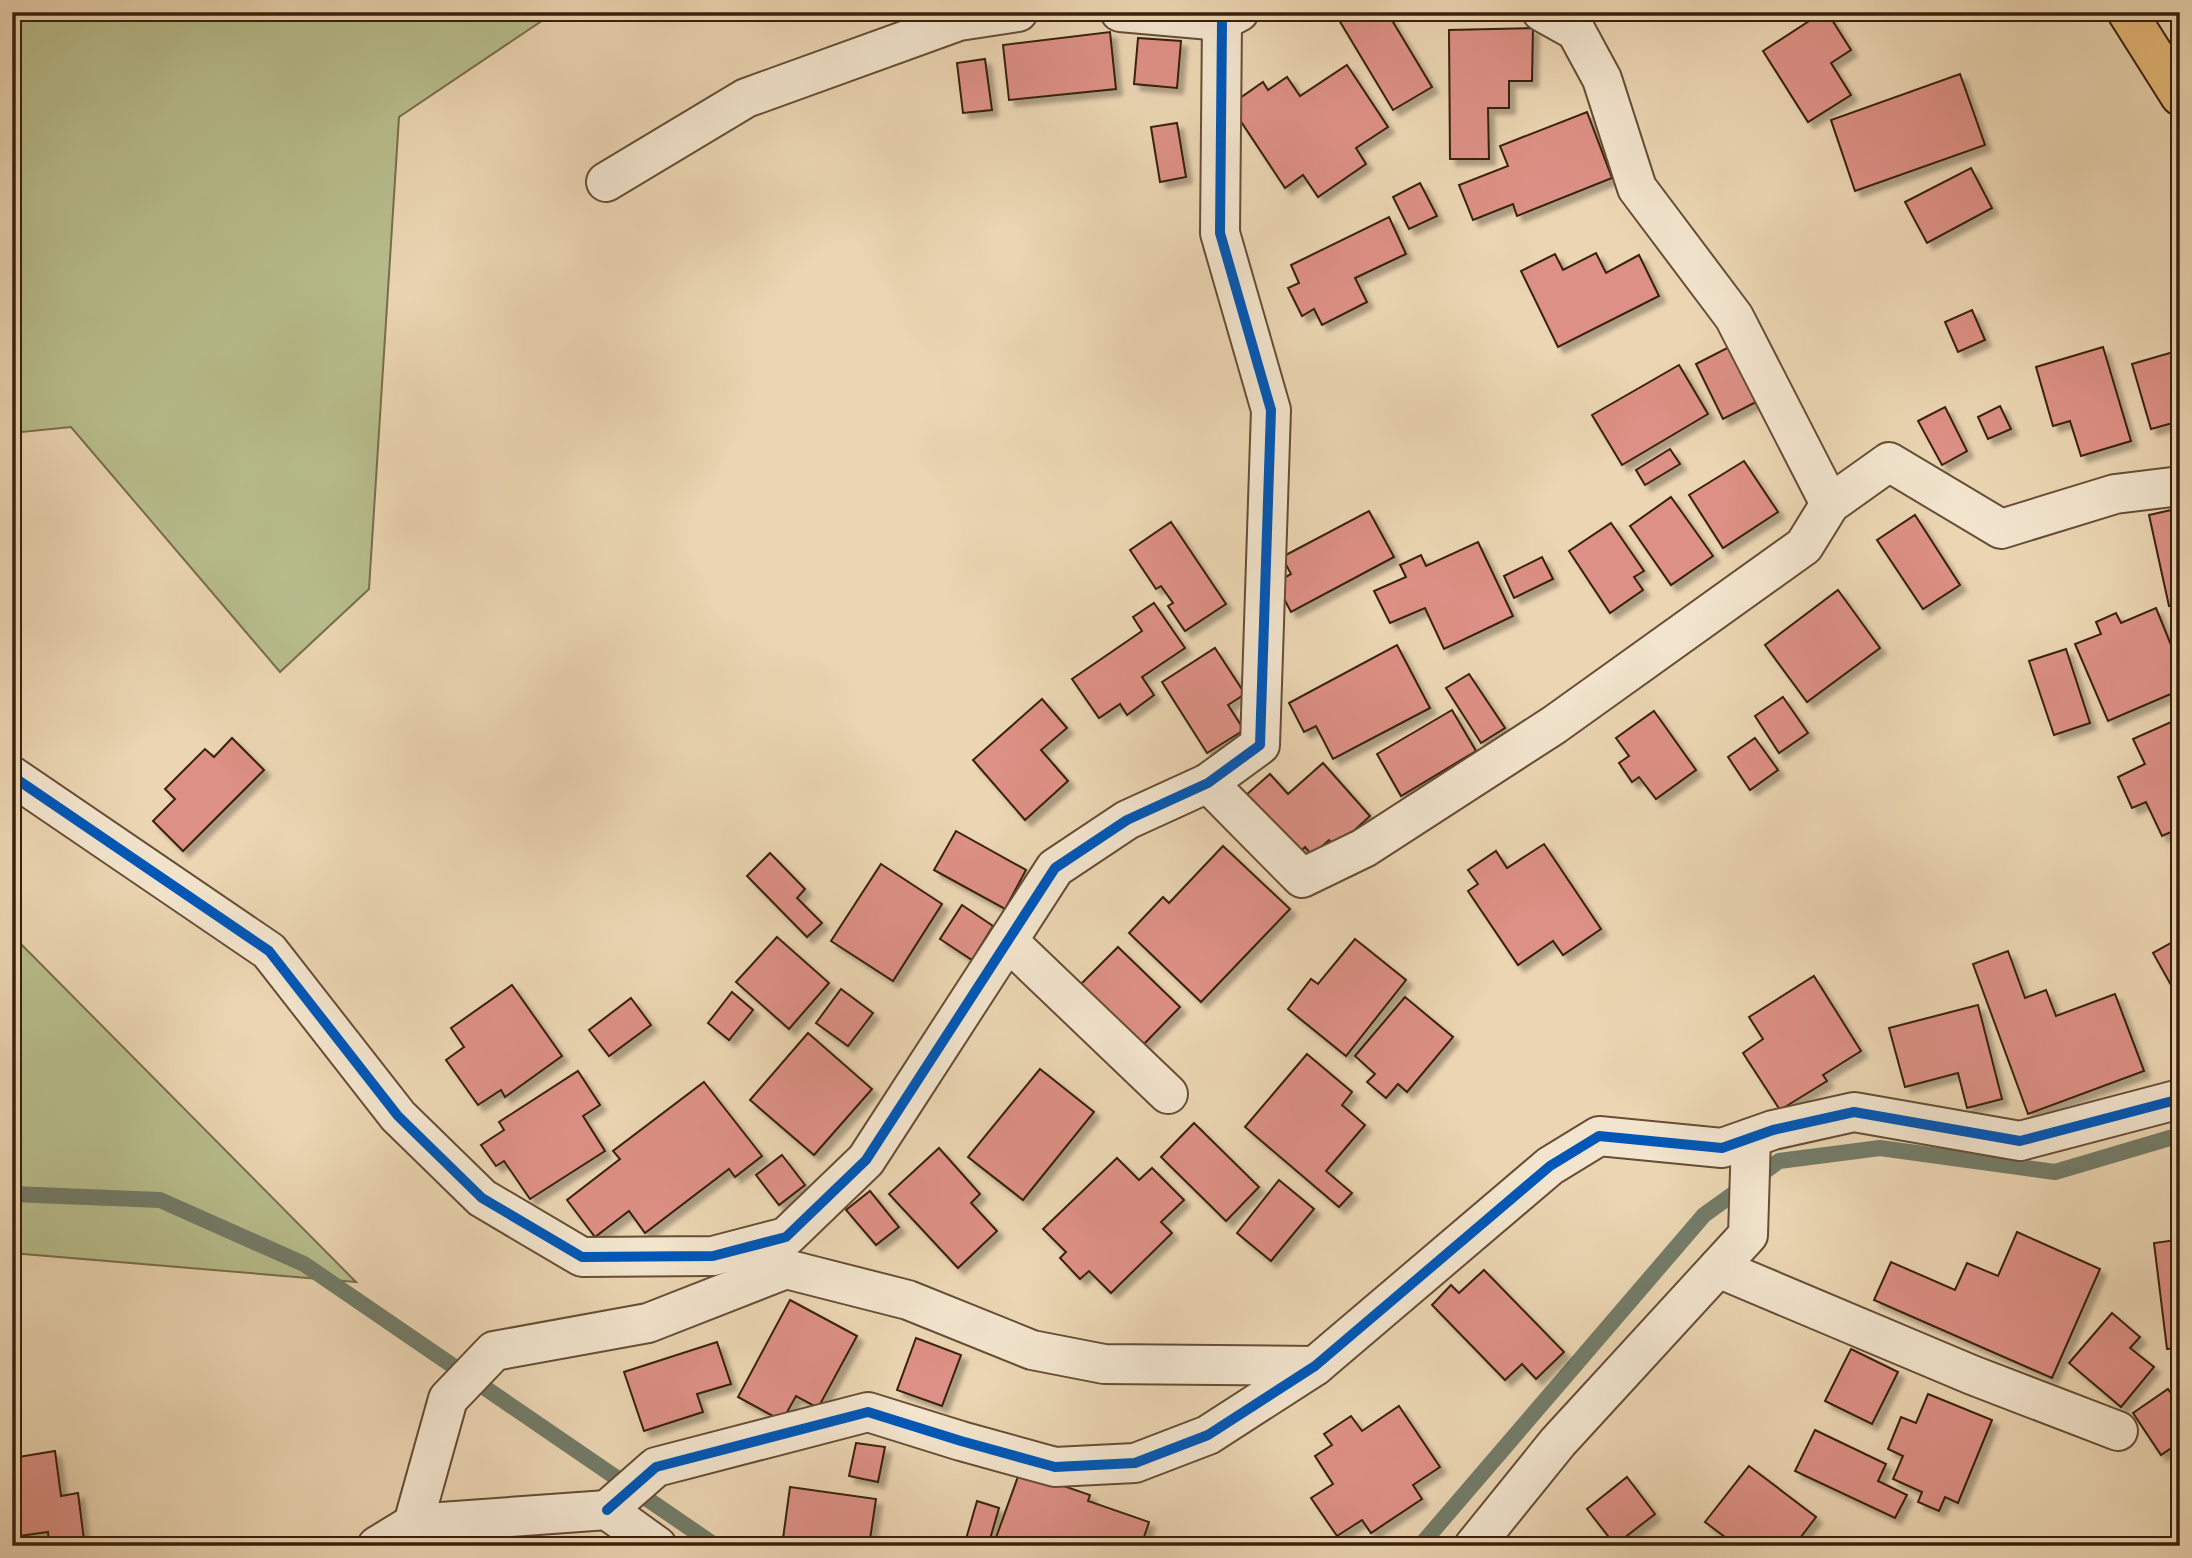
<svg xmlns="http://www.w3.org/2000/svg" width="2192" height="1558" font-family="'Old Standard TT',serif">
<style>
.green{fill:#b8bd8c;stroke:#786e4c;stroke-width:2}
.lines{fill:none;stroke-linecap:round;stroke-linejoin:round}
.stream{stroke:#737c69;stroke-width:16}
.building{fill:#dd9085;stroke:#39200b;stroke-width:2;filter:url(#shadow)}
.minor-casing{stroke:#664d35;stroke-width:42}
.major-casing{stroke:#39200b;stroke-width:42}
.minor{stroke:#f2e4cd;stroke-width:38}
.major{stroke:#e6ba79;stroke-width:38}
.cycleway-casing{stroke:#f2e4cd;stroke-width:15}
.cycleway{stroke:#0057b8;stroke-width:10}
</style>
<defs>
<filter id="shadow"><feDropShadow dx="6" dy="6" stdDeviation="2" flood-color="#0004"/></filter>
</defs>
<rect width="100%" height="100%" fill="#ebd5b2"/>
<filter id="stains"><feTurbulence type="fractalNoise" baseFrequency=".00286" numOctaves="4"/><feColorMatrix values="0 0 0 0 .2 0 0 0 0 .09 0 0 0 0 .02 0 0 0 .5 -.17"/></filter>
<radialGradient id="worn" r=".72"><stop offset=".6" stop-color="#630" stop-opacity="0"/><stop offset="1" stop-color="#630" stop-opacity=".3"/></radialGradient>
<g class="green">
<polygon points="12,12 555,12 399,117 369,589 280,672 71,427 12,433"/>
<polygon points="12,935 356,1282 12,1253"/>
</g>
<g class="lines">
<g class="stream">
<polyline points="12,1194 160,1200 304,1264 716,1546"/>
<polyline points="1420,1546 1704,1215 1779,1161 1880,1148 2055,1172 2180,1135"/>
</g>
</g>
<g class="building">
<polygon points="1352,12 1387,12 1432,87 1393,110 1339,20"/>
<polygon points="1823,12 1827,12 1851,50 1831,63 1851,95 1808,122 1763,51"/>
<polygon points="1533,28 1532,81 1509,81 1509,108 1488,108 1489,159 1450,159 1449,30"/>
<polygon points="1110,32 1116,89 1009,100 1003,45"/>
<polygon points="1138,38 1181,41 1177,88 1134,84"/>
<polygon points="985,59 992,110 963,113 957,63"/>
<polygon points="1347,65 1388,127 1356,148 1366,164 1318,197 1303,175 1285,188 1230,105 1263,82 1268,90 1287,77 1300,96"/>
<polygon points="1960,74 1985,145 1855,191 1831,120"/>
<polygon points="1587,112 1612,178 1517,216 1513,204 1473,220 1459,185 1508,166 1500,146"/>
<polygon points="1177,123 1186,177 1160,182 1151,127"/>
<polygon points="1971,168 1992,208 1927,243 1905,202"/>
<polygon points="1420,183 1437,216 1409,229 1393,197"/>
<polygon points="1389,217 1406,254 1355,278 1367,302 1322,325 1314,309 1302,316 1288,288 1299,283 1291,265"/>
<polygon points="1596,253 1606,273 1639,255 1659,296 1558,347 1521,271 1555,254 1563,270"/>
<polygon points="1972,310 1985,340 1958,352 1945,322"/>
<polygon points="1729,347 1756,402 1723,419 1696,364"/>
<polygon points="2103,347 2131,441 2081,456 2070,421 2053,426 2036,367"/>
<polygon points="2180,350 2180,421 2151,429 2132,364"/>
<polygon points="1679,365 1708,414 1622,465 1592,415"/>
<polygon points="2000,406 2011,429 1988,439 1978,417"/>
<polygon points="1945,407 1967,451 1942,465 1918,421"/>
<polygon points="1670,449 1680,464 1645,485 1636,470"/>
<polygon points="1744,461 1778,512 1723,548 1689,495"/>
<polygon points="1671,497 1713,556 1671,585 1630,526"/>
<polygon points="2180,508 2180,603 2169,606 2149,515"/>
<polygon points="1369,511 1394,557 1291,612 1279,589 1280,580 1291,574 1282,557"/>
<polygon points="1915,515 1960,585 1923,609 1877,540"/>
<polygon points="1171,522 1226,604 1185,631 1168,606 1173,603 1161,586 1156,589 1130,550"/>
<polygon points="1611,523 1644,571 1634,577 1643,590 1610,613 1569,551"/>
<polygon points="1478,542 1513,616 1444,649 1425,608 1390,623 1374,591 1406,577 1400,565 1421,555 1426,566"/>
<polygon points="1542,557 1553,579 1514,598 1504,576"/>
<polygon points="1838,590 1880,648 1807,702 1765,645"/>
<polygon points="1154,603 1185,648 1142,677 1154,695 1127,715 1120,704 1099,718 1072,679 1142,631 1133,617"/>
<polygon points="2156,608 2180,667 2180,690 2108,721 2075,644 2101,634 2096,622 2116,613 2121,623"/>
<polygon points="1397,645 1430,708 1333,759 1316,726 1304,732 1289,703"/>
<polygon points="1215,648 1245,694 1228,705 1244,730 1207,753 1162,682"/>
<polygon points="2066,649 2090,723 2054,735 2029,661"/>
<polygon points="1469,674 1505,728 1481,743 1446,688"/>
<polygon points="1783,697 1808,733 1779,753 1755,716"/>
<polygon points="1042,699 1067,728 1041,750 1068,781 1025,820 973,760"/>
<polygon points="1452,710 1476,751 1401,796 1377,754"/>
<polygon points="1654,711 1696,770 1656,799 1639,777 1632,782 1619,763 1629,756 1616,738"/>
<polygon points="2180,718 2180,828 2162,836 2146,802 2132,808 2118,777 2145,764 2133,739"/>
<polygon points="232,738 264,770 183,851 153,821 175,799 165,789 205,749 214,757"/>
<polygon points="1755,738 1778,770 1750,790 1728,757"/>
<polygon points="1323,763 1370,816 1336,847 1329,840 1312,855 1305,847 1299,853 1246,795 1270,774 1288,794"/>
<polygon points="956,831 1026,870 1005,909 934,870"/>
<polygon points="1544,844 1601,929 1563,955 1553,941 1518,965 1468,891 1478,884 1468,870 1496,851 1507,868"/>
<polygon points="1223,846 1290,909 1201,1002 1129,933 1163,897 1169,903"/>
<polygon points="770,853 805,889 797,898 822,923 807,937 747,876"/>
<polygon points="881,864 942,904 893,981 831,941"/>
<polygon points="962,905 993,926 972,960 940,939"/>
<polygon points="777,937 829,983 789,1029 736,982"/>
<polygon points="2180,938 2180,1001 2153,953"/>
<polygon points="1355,939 1406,980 1346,1056 1288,1009 1311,979 1318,984"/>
<polygon points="1118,947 1180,1007 1143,1045 1081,984"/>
<polygon points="2008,951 2025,998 2046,990 2056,1016 2115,994 2144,1071 2028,1114 1973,964"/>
<polygon points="1814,976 1861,1051 1823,1075 1827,1081 1780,1110 1743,1053 1763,1039 1749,1017"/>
<polygon points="512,985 562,1056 505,1097 501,1090 478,1105 446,1060 464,1047 451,1028"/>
<polygon points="841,989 873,1013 848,1046 816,1023"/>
<polygon points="732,992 753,1010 729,1040 708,1023"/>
<polygon points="1405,997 1453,1037 1407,1092 1398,1084 1386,1098 1367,1082 1375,1074 1355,1056"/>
<polygon points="631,998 651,1025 609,1056 589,1030"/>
<polygon points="1978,1005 2002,1099 1967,1108 1958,1073 1905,1087 1889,1028"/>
<polygon points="808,1033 872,1089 814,1155 750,1100"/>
<polygon points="1307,1054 1352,1092 1342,1105 1365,1125 1326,1171 1352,1193 1339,1207 1245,1127"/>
<polygon points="1040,1069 1094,1112 1023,1200 968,1157"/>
<polygon points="578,1071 600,1105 583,1116 605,1151 530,1199 504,1161 496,1166 481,1145 504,1130 499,1122"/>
<polygon points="704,1082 762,1156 735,1177 729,1169 645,1233 629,1211 595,1237 567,1200 620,1159 613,1151"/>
<polygon points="1194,1123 1259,1187 1226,1221 1161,1157"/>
<polygon points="939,1148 980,1194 971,1203 997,1231 958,1268 889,1194"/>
<polygon points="782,1155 805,1185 779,1205 756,1175"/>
<polygon points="1117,1158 1139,1180 1152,1168 1184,1200 1161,1222 1172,1233 1111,1293 1089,1271 1080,1279 1060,1258 1066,1252 1043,1229"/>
<polygon points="1279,1180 1314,1209 1271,1261 1237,1233"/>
<polygon points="870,1191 899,1227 876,1245 846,1210"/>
<polygon points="2175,1229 2180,1229 2180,1348 2167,1349 2154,1243 2177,1240"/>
<polygon points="2017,1232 2100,1269 2052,1378 1874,1300 1891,1262 1955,1290 1967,1263 1998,1276"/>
<polygon points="1484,1270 1564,1352 1536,1379 1522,1364 1505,1380 1432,1305 1451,1285 1459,1293"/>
<polygon points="790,1300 857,1336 818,1408 796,1396 782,1421 738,1397"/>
<polygon points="2112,1313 2140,1337 2130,1348 2154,1367 2121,1407 2069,1363"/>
<polygon points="916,1338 961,1355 942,1406 897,1390"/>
<polygon points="717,1342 731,1384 697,1394 703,1412 644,1431 624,1372"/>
<polygon points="1851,1349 1898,1372 1872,1424 1825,1401"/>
<polygon points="2168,1389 2180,1406 2180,1442 2161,1455 2133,1413"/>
<polygon points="1928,1394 1992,1420 1958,1503 1945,1497 1939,1511 1918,1502 1922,1492 1893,1479 1903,1456 1888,1449 1901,1417 1916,1423"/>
<polygon points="1399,1406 1440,1467 1413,1485 1422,1499 1371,1533 1362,1520 1337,1536 1311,1498 1333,1484 1315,1456 1332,1445 1324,1434 1351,1416 1362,1431"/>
<polygon points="1815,1430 1886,1464 1878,1481 1907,1495 1895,1518 1795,1471"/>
<polygon points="856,1443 885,1447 878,1482 849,1476"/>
<polygon points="55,1451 61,1496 78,1493 84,1540 49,1544 48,1532 12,1537 12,1458"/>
<polygon points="1749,1466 1816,1517 1794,1546 1737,1546 1705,1522"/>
<polygon points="1020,1471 1090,1495 1088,1501 1149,1522 1141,1546 993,1546"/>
<polygon points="1627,1477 1655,1514 1615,1545 1587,1509"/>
<polygon points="790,1487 876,1499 869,1546 782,1546"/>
<polygon points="977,1501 999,1508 988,1546 964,1546"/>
</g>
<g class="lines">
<g class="minor-casing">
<g id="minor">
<polyline points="1120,12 1222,21 1239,12"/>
<polyline points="1542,12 1576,31 1602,79 1637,188 1734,317 1830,504"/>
<polyline points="606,182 746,98 959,21 1018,12"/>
<polyline points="12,776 269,951 398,1116 482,1198 582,1257 713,1256 786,1237 866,1160 1055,868 1127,820 1208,783 1260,745 1271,410 1220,233 1222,21"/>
<polyline points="1208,783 1302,878 1364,848 1554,725 1804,546 1830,504 1889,462 2001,529 2115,494 2180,486"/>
<polyline points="1008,941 1168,1094"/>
<polyline points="1718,1268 1972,1375 2118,1431"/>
<polyline points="607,1510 656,1467 868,1412 961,1441 1055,1467 1135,1463 1208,1435 1315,1366 1550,1166 1599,1136 1722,1148 1773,1130 1854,1112 2020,1141 2180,1099"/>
<polyline points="413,1524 448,1399 494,1351 648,1323 786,1269 908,1300 1032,1350 1104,1364 1315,1366"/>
<polyline points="377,1546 413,1524 607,1510 657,1546"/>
<polyline points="1474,1546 1558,1442 1748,1235 1751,1138"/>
</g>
</g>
<g class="major-casing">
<polyline id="major" points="2127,12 2180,96"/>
</g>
<use href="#minor" class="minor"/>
<use href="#major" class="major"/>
<g class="cycleway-casing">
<g id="cycleway">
<polyline points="12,776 269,951 398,1116 482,1198 582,1257 713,1256 786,1237 866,1160 1055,868 1127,820 1208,783 1260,745 1271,410 1220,233 1222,21"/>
<polyline points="607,1510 656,1467 868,1412 961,1441 1055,1467 1135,1463 1208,1435 1315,1366 1550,1166 1599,1136 1722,1148 1773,1130 1854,1112 2020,1141 2180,1099"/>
</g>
</g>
<use href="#cycleway" class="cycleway"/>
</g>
<rect width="2192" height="1558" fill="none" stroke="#ebd5b2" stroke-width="42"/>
<rect x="14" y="14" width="2164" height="1530" fill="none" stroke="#39200b" stroke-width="3.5"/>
<rect x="21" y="21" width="2150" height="1516" fill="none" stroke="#39200b" stroke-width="2"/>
<rect width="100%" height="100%" filter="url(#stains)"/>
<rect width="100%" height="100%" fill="url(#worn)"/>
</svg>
